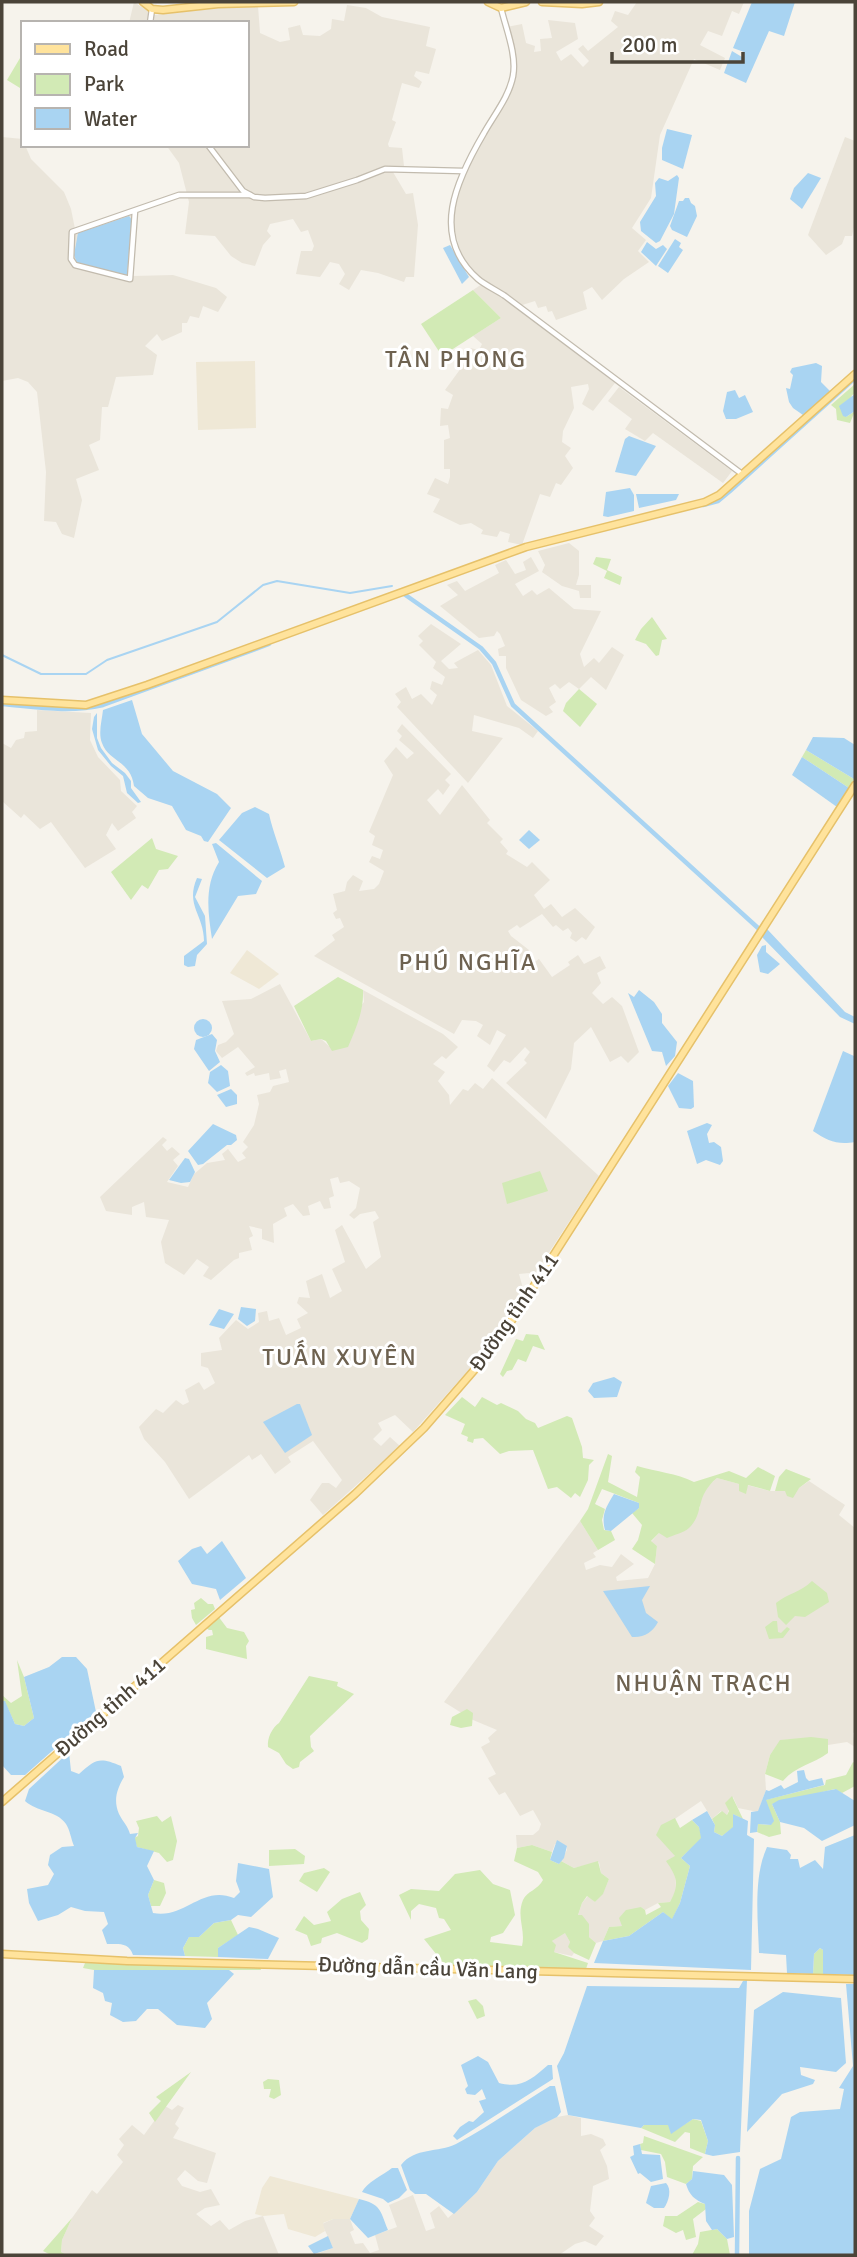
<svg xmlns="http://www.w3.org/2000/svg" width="857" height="2257" font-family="Signika,sans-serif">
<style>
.residential{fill:#eae5da}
.education{fill:#efe8d6}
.green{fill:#d2eab5}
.water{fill:#a9d4f2}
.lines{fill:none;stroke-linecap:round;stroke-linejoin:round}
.stream{stroke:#a9d4f2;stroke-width:2}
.canal{stroke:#a9d4f2;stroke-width:4.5}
.minor-casing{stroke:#c2bbae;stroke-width:7}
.major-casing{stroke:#e6c16a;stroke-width:9}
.minor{stroke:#fff;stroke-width:4.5}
.major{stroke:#ffe39c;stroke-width:6}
.labels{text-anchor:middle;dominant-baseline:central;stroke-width:6;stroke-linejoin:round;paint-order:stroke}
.street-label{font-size:21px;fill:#4b4439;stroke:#fff}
.quarter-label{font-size:24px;letter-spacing:2px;fill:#6e6250;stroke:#fff}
</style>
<rect width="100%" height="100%" fill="#f6f3ec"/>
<g class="residential">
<polygon points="134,2 154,15 226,7 258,6 260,33 280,42 290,40 288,28 300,25 303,35 320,36 331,29 332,19 344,21 347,5 366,8 382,17 430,27 426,46 436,49 429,74 416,71 414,76 422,82 419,88 402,83 392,120 396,122 388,144 389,147 402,148 404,166 390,167 406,194 413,193 418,225 414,277 406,277 404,282 378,273 361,270 349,290 339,284 345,274 339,264 330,262 320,277 296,274 301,251 312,251 314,246 308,230 301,232 293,219 270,224 267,231 271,236 263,245 255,266 242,263 231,256 215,236 185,234 189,202 179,163 166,145 247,145 247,23 129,23"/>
<polygon points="637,2 744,2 739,14 732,11 722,36 708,31 700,45 725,58 720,70 694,59 660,135 651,198 632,228 646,240 638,251 649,262 624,279 602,300 592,287 583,292 587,309 556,320 552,311 548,312 546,306 538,308 535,301 519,306 477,275 468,265 459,247 454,227 455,206 465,170 511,88 515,74 507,27 522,24 526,43 535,46 534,52 541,51 540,39 552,38 548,20 575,23 578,39 556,52 561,61 571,54 583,67 589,61 578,49 583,45 588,51 618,27 611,21 615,11 628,15"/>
<polygon points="2,137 23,139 23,145 25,145 31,159 64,192 71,209 75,229 137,208 133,276 173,275 216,288 227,297 218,312 203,306 199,318 190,316 187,323 182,323 182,332 162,341 157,334 145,346 157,355 153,375 116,377 108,407 102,407 100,440 89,445 99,470 76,479 82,500 74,538 62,534 56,522 44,521 46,472 37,392 28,382 18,378 2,381"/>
<polygon points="845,137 855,141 855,223 852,236 845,236 842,244 826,255 808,235"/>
<polygon points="482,284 488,286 615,383 593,411 582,404 589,389 588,384 571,387 574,408 563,431 562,442 571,448 565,456 573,468 561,485 556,483 550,497 540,494 522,545 508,542 510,534 500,531 497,537 481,534 483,530 471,523 460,525 433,512 440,499 427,494 435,478 448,484 450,477 450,469 444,469 444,440 450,438 448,425 440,426 441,408 448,409 453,395 445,390 464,364 470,348 479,350 482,344 473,336 501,318 473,290"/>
<polygon points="619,387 732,471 723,483 653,433 645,441 625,429 632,419 608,401"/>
<polygon points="569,543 579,551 579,575 576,585 591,585 591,598 580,598 579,591 562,586 542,572 545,565 538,551"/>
<polygon points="531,557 539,571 515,584 523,596 532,590 537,595 549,588 574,609 601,611 580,654 584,667 594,658 599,663 612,647 624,655 606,690 591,677 579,689 569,682 560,689 555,684 549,688 556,702 549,707 553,712 546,716 521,700 506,668 506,656 499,656 498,649 505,646 500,634 497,631 494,636 479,638 440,606 458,595 447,585 457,581 465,591 499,573 495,565 506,560 515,574 526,570 523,562"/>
<polygon points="431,624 461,644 441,661 449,669 458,668 454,663 478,650 491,665 507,706 538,731 533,738 519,728 474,715 472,731 503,738 468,783 397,707 401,702 395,694 406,687 412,699 421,694 432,705 437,695 430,689 432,681 442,685 445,677 433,668 436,662 419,645 423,641 418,636"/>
<polygon points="37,710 91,713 90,740 98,757 120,780 121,791 137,806 132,812 136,818 118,831 112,823 106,835 116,849 85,868 51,822 40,829 24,814 21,818 2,801 2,743 11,748 16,740 24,738 25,732 37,731"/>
<polygon points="402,724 451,774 445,780 450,785 443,795 438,789 427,800 440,815 462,785 490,820 487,823 503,839 500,842 508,851 506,854 527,867 532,862 550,880 534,895 544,909 551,904 562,917 575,908 595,927 586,940 582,937 576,942 570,938 572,933 568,928 563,931 556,925 553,927 542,914 520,928 517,925 508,931 511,936 529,950 525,956 530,965 539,959 552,977 570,965 568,962 578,955 584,964 600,956 606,968 597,973 601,983 592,993 603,1004 612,997 622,1006 639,1052 628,1063 621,1056 610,1062 591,1027 574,1043 571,1069 546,1119 506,1083 527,1063 524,1060 530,1052 525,1047 510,1063 504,1060 494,1072 487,1066 506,1035 497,1030 490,1045 477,1036 483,1025 476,1021 462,1020 454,1034 314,956 335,940 332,935 344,927 340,918 336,919 333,913 337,910 333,894 345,891 347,882 353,875 363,881 359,891 374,889 379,884 384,871 369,862 372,856 380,859 383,850 372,845 375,836 369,832 393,775 384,761 396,747 407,759 414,753 399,740 402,736 397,731"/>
<polygon points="280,984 311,1041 321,1039 329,1046 364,1002 363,990 443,1034 458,1047 446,1059 442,1056 433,1064 445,1072 438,1081 449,1095 450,1105 463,1089 468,1091 475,1083 483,1089 492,1078 599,1176 533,1277 529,1273 519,1274 524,1292 481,1356 413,1432 395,1415 378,1423 382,1430 373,1439 381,1446 390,1437 400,1446 323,1515 310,1500 322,1483 329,1483 336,1488 342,1480 313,1441 288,1457 291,1462 275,1474 261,1454 252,1460 249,1455 189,1499 165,1462 144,1439 139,1427 156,1409 163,1413 176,1400 183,1405 189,1402 185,1390 199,1382 204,1390 215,1383 208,1368 201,1366 201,1353 222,1350 219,1338 236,1320 248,1329 259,1322 258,1313 267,1311 269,1321 279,1318 286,1335 301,1328 297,1319 308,1313 297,1303 299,1297 310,1298 306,1281 322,1274 330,1298 342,1291 332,1269 345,1262 335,1230 342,1225 366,1269 381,1257 373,1222 379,1218 375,1211 360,1214 354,1219 349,1215 356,1208 360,1188 349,1181 340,1183 338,1177 330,1179 334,1196 329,1198 331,1208 324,1209 320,1201 308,1206 310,1215 303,1216 293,1204 284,1208 287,1216 273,1224 274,1243 262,1239 262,1229 249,1226 253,1236 249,1238 252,1250 239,1253 239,1258 234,1260 211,1280 203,1276 209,1267 197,1259 184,1275 165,1263 161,1242 169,1220 146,1217 144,1202 132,1207 132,1215 106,1211 100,1197 163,1137 167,1140 162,1145 167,1151 172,1147 180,1154 173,1160 178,1166 167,1182 188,1187 194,1174 207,1163 225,1160 222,1154 228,1149 238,1162 246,1158 242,1153 248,1147 243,1142 254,1125 259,1104 257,1095 270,1092 273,1086 289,1082 286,1069 279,1071 281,1078 270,1080 269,1073 255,1076 254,1073 247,1076 245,1073 255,1067 238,1047 222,1058 216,1051 218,1045 226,1042 234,1034 222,1001 251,999"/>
<polygon points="717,1478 739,1484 746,1493 747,1485 770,1491 785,1491 799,1488 809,1481 845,1505 839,1515 855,1528 855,1732 853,1733 855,1747 847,1742 828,1745 828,1739 781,1740 770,1755 765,1774 766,1790 758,1812 738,1808 733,1797 727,1815 721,1811 712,1819 701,1801 666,1825 675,1856 676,1891 670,1902 658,1903 645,1910 641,1907 623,1926 609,1927 603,1941 596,1943 589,1937 578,1915 582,1903 588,1896 595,1902 603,1893 609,1879 601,1873 599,1862 574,1868 561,1861 567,1850 567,1846 555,1844 552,1852 532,1845 517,1848 516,1835 533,1835 539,1830 541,1824 533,1810 520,1816 505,1792 499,1795 488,1778 496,1774 481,1747 490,1742 488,1738 497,1730 473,1720 444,1702 580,1521 598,1550 593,1553 596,1557 584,1563 586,1570 600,1565 612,1567 621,1554 634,1564 616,1577 617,1581 648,1578 655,1564 657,1546 651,1542 659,1533 700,1508 700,1499 707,1487"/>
<polygon points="565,1932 570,1942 569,1947 574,1953 572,1956 554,1952 552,1941"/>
<polygon points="178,2105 184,2108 175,2124 179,2128 173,2138 216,2153 207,2183 198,2181 185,2170 177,2179 182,2186 200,2192 211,2189 220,2205 205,2208 196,2214 211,2226 220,2220 229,2230 245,2221 263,2216 279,2255 67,2255 61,2252 62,2240 72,2218 92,2190 97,2194 123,2162 117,2155 124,2145 119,2139 132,2125 144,2135 165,2106 172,2110"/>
<polygon points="568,2115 581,2118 581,2136 591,2134 603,2139 606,2145 600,2150 607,2166 609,2179 593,2186 590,2211 595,2218 589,2226 604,2236 596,2246 585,2241 575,2244 559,2255 313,2255 333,2248 322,2224 333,2219 350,2219 354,2230 350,2232 355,2244 363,2243 370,2253 379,2250 375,2235 397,2227 389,2205 413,2195 426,2231 435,2228 430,2213 439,2206 448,2218 477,2192 498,2161 535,2128 557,2117"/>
</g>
<g class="education">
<polygon points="255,361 256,428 198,430 196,362"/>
<polygon points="247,950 279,974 259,989 230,973"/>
<polygon points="270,2176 359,2199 350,2219 333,2219 323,2223 325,2231 315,2237 288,2229 284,2214 263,2216 255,2214 262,2188"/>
</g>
<g class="green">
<polygon points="23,53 23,84 20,88 7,80"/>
<polygon points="473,290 501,318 442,356 421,324"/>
<polygon points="855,384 855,394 852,395 846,417 855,411 850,423 837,420 836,409 831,405"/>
<polygon points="596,557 611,559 607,570 622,577 620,585 604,578 607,571 593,564"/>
<polygon points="652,617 667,639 662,640 659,655 656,656 646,644 635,640 641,629"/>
<polygon points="579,689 597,704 580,727 563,711 566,703"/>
<polygon points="806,750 854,779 849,788 802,757"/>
<polygon points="152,838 156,849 178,856 168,869 159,870 148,889 142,885 131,900 111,872"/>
<path d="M338,977L363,990C364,1011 356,1028 348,1047L332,1051L326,1041L321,1039L311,1041L294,1006Z"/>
<polygon points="540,1171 548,1191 507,1204 502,1183"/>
<polygon points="526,1334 538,1335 545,1350 533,1346 526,1362 518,1359 512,1370 507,1371 503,1377 500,1374 516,1339 523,1341"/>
<polygon points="462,1397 475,1407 482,1397 497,1405 501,1403 518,1411 526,1419 535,1423 538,1428 567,1416 572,1418 582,1447 583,1458 594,1460 589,1465 588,1480 580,1497 575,1493 571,1498 557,1487 548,1489 533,1450 509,1451 500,1454 483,1438 474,1439 473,1443 467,1441 468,1437 461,1434 465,1424 445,1415"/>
<path d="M608,1454L612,1456L608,1482L637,1497L640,1477L635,1472L637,1466C657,1472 676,1473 694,1482L729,1471L746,1478L758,1467L775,1476L770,1491L748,1485L746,1494L739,1491V1484L717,1478C694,1497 705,1513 689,1528C684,1533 673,1535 667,1538L659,1533L651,1541L657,1546L655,1564L632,1549L638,1540L642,1525L632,1513L639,1508V1503L602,1489L595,1504L605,1509L602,1520L604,1530L611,1531L615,1540L598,1550L580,1521L588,1509Z"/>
<polygon points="786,1469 811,1479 799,1488 793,1498 787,1496 785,1491 775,1491 779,1477"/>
<path d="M812,1581L827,1593L829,1602L805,1617L795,1616L786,1625L778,1617L776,1603C788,1593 800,1593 812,1581Z"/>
<polygon points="201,1598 208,1604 213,1604 215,1609 196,1625 192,1618 191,1610 195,1609 194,1603"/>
<polygon points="218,1616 227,1628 244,1632 249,1641 246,1646 247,1659 206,1649 206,1637 213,1635 212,1630 209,1630 206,1628"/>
<polygon points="773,1621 777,1621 778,1632 781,1633 787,1627 790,1629 783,1638 769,1639 765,1627"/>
<polygon points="17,1660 24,1677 34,1718 24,1726 15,1724 5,1702 2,1701 2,1695 11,1703 22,1696"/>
<path d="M309,1676L338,1682L337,1686L354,1694L310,1736L311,1747L314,1751L300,1762L299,1767L293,1769L286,1764L279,1753L268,1747C267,1738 272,1728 279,1723Z"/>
<polygon points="467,1709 473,1713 472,1726 461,1728 450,1725 452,1717"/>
<path d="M811,1737L828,1739V1753C813,1764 794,1767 783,1781L765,1774L770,1755L780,1740Z"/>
<polygon points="853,1762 855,1763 855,1786 842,1793 835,1789 772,1804 780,1822 781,1834 769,1837 757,1832 758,1824 770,1825 765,1800 825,1785 826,1780 846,1775"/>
<polygon points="732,1796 743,1819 733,1814 734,1827 722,1836 714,1832 715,1825 712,1819 722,1811 727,1815 729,1811 725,1803"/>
<polygon points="157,1816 162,1822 171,1816 177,1841 173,1860 167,1862 159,1853 137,1847 134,1838 138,1836 139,1828 136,1821"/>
<path d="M675,1818L680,1828L692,1820L699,1827L702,1838L681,1858L690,1866L680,1903L672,1920L663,1912L629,1936L603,1941L609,1927L622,1926L619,1918L626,1910L641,1907L645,1910L646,1915L661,1907L658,1903L670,1902C680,1884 677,1877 666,1861L675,1856L656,1835L661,1825Z"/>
<path d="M532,1845L552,1852L550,1860L559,1864L561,1861L574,1868L598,1861L601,1873L609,1879L603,1894L595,1902L587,1896L582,1903L578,1915H582L589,1924V1937L596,1943L589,1960L574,1953L568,1947L570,1942L565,1933L552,1941L556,1945L554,1952L588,1963L586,1969L445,1965L424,1939L451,1930L444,1919L439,1918L436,1908L419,1904L411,1911V1920L399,1895L411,1889L439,1891L455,1874L480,1870L493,1884L510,1890L515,1915L503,1933L491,1937L490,1942L522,1946C526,1930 516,1917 523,1900C527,1891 538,1890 543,1880L538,1872L514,1861L517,1848Z"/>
<polygon points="295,1849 305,1856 304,1864 269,1866 269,1850"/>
<polygon points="324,1868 330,1872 317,1892 299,1881 304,1873"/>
<polygon points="154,1880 164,1883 166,1893 160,1906 151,1906 148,1895"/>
<polygon points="360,1892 366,1905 360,1911 361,1920 369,1929 368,1939 362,1943 337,1933 322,1938 321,1943 311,1946 307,1935 295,1930 304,1916 314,1925 331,1921 327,1912 342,1899"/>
<polygon points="231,1920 238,1935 218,1948 218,1957 185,1956 183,1948 189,1937 199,1937 214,1923"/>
<polygon points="820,1948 823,1950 823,1974 813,1974 814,1954"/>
<polygon points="85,1963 260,1967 261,1970 94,1970 83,1968"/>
<polygon points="476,1999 483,2006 485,2016 477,2019 468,2001"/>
<polygon points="191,2072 155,2122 149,2113 161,2101 156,2097"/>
<polygon points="268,2079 279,2080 281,2095 274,2099 269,2097 271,2089 264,2089 263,2082"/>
<polygon points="693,2119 701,2121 708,2141 705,2154 690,2148 690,2133 685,2132 675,2142 641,2128 644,2125 669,2125 671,2133"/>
<polygon points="644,2136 703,2157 693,2166 692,2179 686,2184 667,2177 665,2162 661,2154 641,2150 640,2144 643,2143"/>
<polygon points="698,2202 705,2204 706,2209 693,2219 696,2237 686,2240 683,2230 676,2233 663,2226 665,2216 677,2216"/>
<polygon points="72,2218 62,2240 61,2252 67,2255 51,2255 43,2251"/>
<polygon points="717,2229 727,2239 730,2255 692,2255 698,2244 700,2232"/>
</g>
<g class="water">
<polygon points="752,2 795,2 784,36 769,31 746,83 724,73 732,51 742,57 744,52 733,48"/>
<polygon points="667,129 692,135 683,169 662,160 662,148"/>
<polygon points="808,173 821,178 802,209 790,199 794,188"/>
<polygon points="677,175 679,178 674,214 660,241 656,243 641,231 640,222 656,196 655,183 659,178 668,181"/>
<polygon points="685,198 689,198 691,203 695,206 697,216 687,237 672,230 670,226 679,201 683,201"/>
<polygon points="129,216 132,220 127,275 77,263 74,255 78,233"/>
<polygon points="675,239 681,243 679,247 683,250 668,273 658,266"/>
<polygon points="647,242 656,249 663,245 667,249 656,266 641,252"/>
<polygon points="450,245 469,277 462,284 443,248"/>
<polygon points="816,363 822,366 821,382 831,392 803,415 793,408 789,402 786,388 790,389 793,375 790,372 792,368"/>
<polygon points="735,390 739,398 745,395 753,412 736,419 726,419 723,411 727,392"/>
<polygon points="855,394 855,411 846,417 843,416 839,406"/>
<polygon points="629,436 656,446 636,476 615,472 625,439"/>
<polygon points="630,488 634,495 634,511 608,517 603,516 606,492"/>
<polygon points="636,494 679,494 676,500 639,508"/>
<path d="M132,700L142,734L173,771L217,794L231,808L208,842L204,841L201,836L186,830L172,806L148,798L134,786C131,761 108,761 102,743C98,733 102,720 103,710Z"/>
<polygon points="97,713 97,738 101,748 112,763 125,773 131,781 131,788 141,802 138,803 127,793 123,776 111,766 98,750 92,729 94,717"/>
<polygon points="813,737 844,738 855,745 854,779 806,750"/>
<polygon points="802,757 849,788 837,807 792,775"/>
<path d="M255,807L269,814C273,832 280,848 285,867L267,878L219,840L242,813Z"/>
<polygon points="529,830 540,840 529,849 519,840"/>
<path d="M216,843L262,881L256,894L238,896L212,939C208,913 204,886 219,862L212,844Z"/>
<path d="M197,878L202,879L195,897L205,916L207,944L197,955L195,966L188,967L184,965V956L204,941C204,915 185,905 197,878Z"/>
<polygon points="767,929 845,1012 855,1017 855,1024 840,1017 762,937"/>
<polygon points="766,945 766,952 780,964 768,974 760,972 757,955 762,946"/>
<polygon points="639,990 654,1002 662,1014 662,1023 677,1042 675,1056 666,1066 662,1052 652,1051 628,993 634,997"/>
<circle cx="203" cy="1028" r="9"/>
<polygon points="212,1034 217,1040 215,1051 220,1062 209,1071 194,1049 196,1040"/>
<path d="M843,1051L854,1056L855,1053V1142C837,1145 828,1141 813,1131Z"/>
<polygon points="221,1065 228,1071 230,1086 217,1092 208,1083 210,1072"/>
<polygon points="678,1073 693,1081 694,1107 691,1109 679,1108 668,1086"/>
<polygon points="231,1089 237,1095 237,1104 226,1107 217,1095"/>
<polygon points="707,1123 712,1125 707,1134 709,1143 714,1142 721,1147 723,1161 720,1165 706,1160 697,1164 687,1131"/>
<polygon points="213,1124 236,1135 237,1140 231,1145 227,1145 203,1164 198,1165 188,1151"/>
<polygon points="185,1158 189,1159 195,1172 190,1182 181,1183 169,1180"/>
<polygon points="241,1307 256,1309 255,1321 247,1326 238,1319"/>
<polygon points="219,1309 234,1314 224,1329 209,1325"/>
<polygon points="614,1377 622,1382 617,1397 594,1398 588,1391 593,1383"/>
<polygon points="297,1404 300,1404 312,1435 285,1453 263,1422"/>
<path d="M614,1494L639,1503V1508L611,1531L605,1530C601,1515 606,1507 614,1494Z"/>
<polygon points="222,1541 246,1578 220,1600 216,1589 192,1584 178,1561 192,1549 201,1546 207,1554"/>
<path d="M650,1586L642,1600L646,1613L658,1622C653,1632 644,1638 632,1637L603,1591Z"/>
<polygon points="62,1657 76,1657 87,1669 96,1712 25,1775 11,1775 2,1765 2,1701 5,1701 15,1724 24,1726 34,1718 24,1677 49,1667"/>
<path d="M69,1752L71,1771L79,1774C96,1759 99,1757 121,1766L124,1777C117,1789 113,1800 119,1814C123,1822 128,1826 130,1834L138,1833L135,1838L137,1847L154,1851L147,1866L154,1880L148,1895L153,1913C186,1919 201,1885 234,1898L240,1892L236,1881L238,1863L269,1869L273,1897L251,1917L238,1915L231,1920L214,1923L199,1937H189L183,1948L185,1956L133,1955C129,1942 119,1944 107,1944L102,1930L108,1924L104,1912L85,1911L71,1907L58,1915L38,1921L29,1903L27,1889L48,1885L54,1874L48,1865L50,1855L62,1847L74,1846C71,1839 70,1830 66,1824C56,1810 37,1812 25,1801L29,1789Z"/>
<polygon points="804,1770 806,1778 809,1781 822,1778 824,1785 766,1800 774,1821 771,1825 758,1824 757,1832 750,1833 751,1812 758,1811 766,1790 769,1791 781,1785 784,1789 798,1782 797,1771"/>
<polygon points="836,1789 855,1801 855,1825 822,1841 804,1828 780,1822 772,1804 779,1800"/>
<polygon points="707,1811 715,1825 714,1832 722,1836 733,1827 733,1814 748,1821 747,1835 754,1839 751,1970 594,1963 603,1941 629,1936 663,1912 672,1919 680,1903 690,1866 681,1858 701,1838 699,1827 692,1820"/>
<path d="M855,1835V1975L823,1974V1950L820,1948L814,1954L813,1974L787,1973L786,1955L759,1953C758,1919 753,1878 767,1847L787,1850L791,1855L790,1859H798L800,1868L815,1860L823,1869L825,1847Z"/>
<polygon points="557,1840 567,1846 564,1858 559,1864 550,1860"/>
<polygon points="249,1927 258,1929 279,1938 268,1959 218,1957 218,1948"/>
<polygon points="94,1970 229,1970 234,1974 207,2003 212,2019 205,2028 177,2025 158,2009 147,2009 136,2021 123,2022 110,2015 112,2003 105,2001 103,1993 93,1988"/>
<polygon points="747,1980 740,2152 713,2156 705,2154 708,2141 701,2120 693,2119 671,2134 668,2125 644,2125 641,2128 568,2115 557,2066 564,2053 587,1986 739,1988 743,1981"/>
<polygon points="846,1984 855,1984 855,2255 749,2255 749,2211 760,2169 781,2159 791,2117 800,2112 840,2109 844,2089 839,2088 853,2066"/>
<polygon points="783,1992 841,1998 846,2063 836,2072 800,2067 801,2075 815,2080 813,2084 782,2094 747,2132 754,2010"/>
<path d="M478,2056L488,2062L499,2083C521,2089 532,2079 548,2065H552L553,2079L457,2140L453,2136L460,2127L469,2121L473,2122L484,2112L479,2101L486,2099L482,2089L475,2095L467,2094L465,2089L468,2086L461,2065Z"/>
<path d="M550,2086H555L561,2112L557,2117L535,2128L498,2161L477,2192L454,2214L426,2194H415L410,2190L401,2165C415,2147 438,2153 456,2144C488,2127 519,2105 550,2086Z"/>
<polygon points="640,2144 642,2154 660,2155 663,2179 651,2182 640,2173 638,2174 630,2157 634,2155 633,2146"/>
<path d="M392,2168H398L407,2190L399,2198L388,2203L383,2199L362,2192C366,2183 383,2175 392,2168Z"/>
<path d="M693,2171L724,2175L732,2185L734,2237L727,2239L717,2229L712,2230L706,2221L705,2204C695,2200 689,2195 686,2184L692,2179Z"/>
<path d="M666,2183C672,2189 669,2201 664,2208H654L646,2203L651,2186Z"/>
<path d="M359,2199C381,2204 380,2210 388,2230L368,2238L350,2219Z"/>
<polygon points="328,2236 333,2248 314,2254 308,2246"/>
</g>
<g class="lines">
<polyline class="stream" points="2,655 41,674 86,674 107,660 217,622 263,585 277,581 350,593 392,586"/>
<g class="canal">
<polyline points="703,505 718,501 730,491 855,378"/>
<polyline points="404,594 481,648 494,663 513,705 758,928"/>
<path d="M2,704C36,707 69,713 103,705L269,644"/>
<polyline points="737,2255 738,2158"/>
</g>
<g class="minor-casing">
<g id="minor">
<path d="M501,8C506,29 517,55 513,76C509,97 494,115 484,133C457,179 429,236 478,279C485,285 496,290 505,296L742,474"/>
<polyline points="150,23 152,9"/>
<polyline points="208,145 243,191 254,197 265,198 306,196 357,180 385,169 463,171"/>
<polyline points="135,211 130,279 75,265 71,259 72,232 179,195 250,195"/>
</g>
</g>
<g class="major-casing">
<g id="major">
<polyline points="143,2 152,9 163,10 218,4 294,2"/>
<polyline points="488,2 501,8 526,2"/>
<polyline points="542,2 582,4 599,2"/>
<polyline points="2,700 86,705 147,685 526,547 705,502 719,495 855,374"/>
<polyline points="2,1802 355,1494 424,1428 496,1345 855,785"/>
<polyline points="2,1954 127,1961 855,1979"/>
</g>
</g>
<use href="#minor" class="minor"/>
<use href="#major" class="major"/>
</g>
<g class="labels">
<g class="street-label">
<text transform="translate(514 1312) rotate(-55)">Đường tỉnh 411</text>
<text transform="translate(110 1707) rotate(-41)">Đường tỉnh 411</text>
<text transform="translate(428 1968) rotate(2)">Đường dẫn cầu Văn Lang</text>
</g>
<g class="quarter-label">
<text x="456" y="359">TÂN PHONG</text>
<text x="468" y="962">PHÚ NGHĨA</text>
<text x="340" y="1357">TUẤN XUYÊN</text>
<text x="704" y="1683">NHUẬN TRẠCH</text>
</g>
</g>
<rect width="857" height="2257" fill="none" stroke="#4b4439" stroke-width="7"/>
<rect x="21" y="21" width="228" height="126" fill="#ffffff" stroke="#b7b4b0" stroke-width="2"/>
<rect x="35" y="44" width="35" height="10" fill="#ffe39c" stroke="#b7b4b0" stroke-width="2"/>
<text x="84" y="56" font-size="21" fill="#4b4439">Road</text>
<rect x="35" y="74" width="35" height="21" fill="#d2eab5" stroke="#b7b4b0" stroke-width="2"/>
<text x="84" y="91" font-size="21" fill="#4b4439">Park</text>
<rect x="35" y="108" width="35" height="21" fill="#a9d4f2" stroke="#b7b4b0" stroke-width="2"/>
<text x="84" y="126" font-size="21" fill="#4b4439">Water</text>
<path d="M612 52v10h131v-10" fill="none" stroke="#4b4439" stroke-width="3.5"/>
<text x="622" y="52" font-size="21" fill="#4b4439" stroke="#ffffff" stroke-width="5" paint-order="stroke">200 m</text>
</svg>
